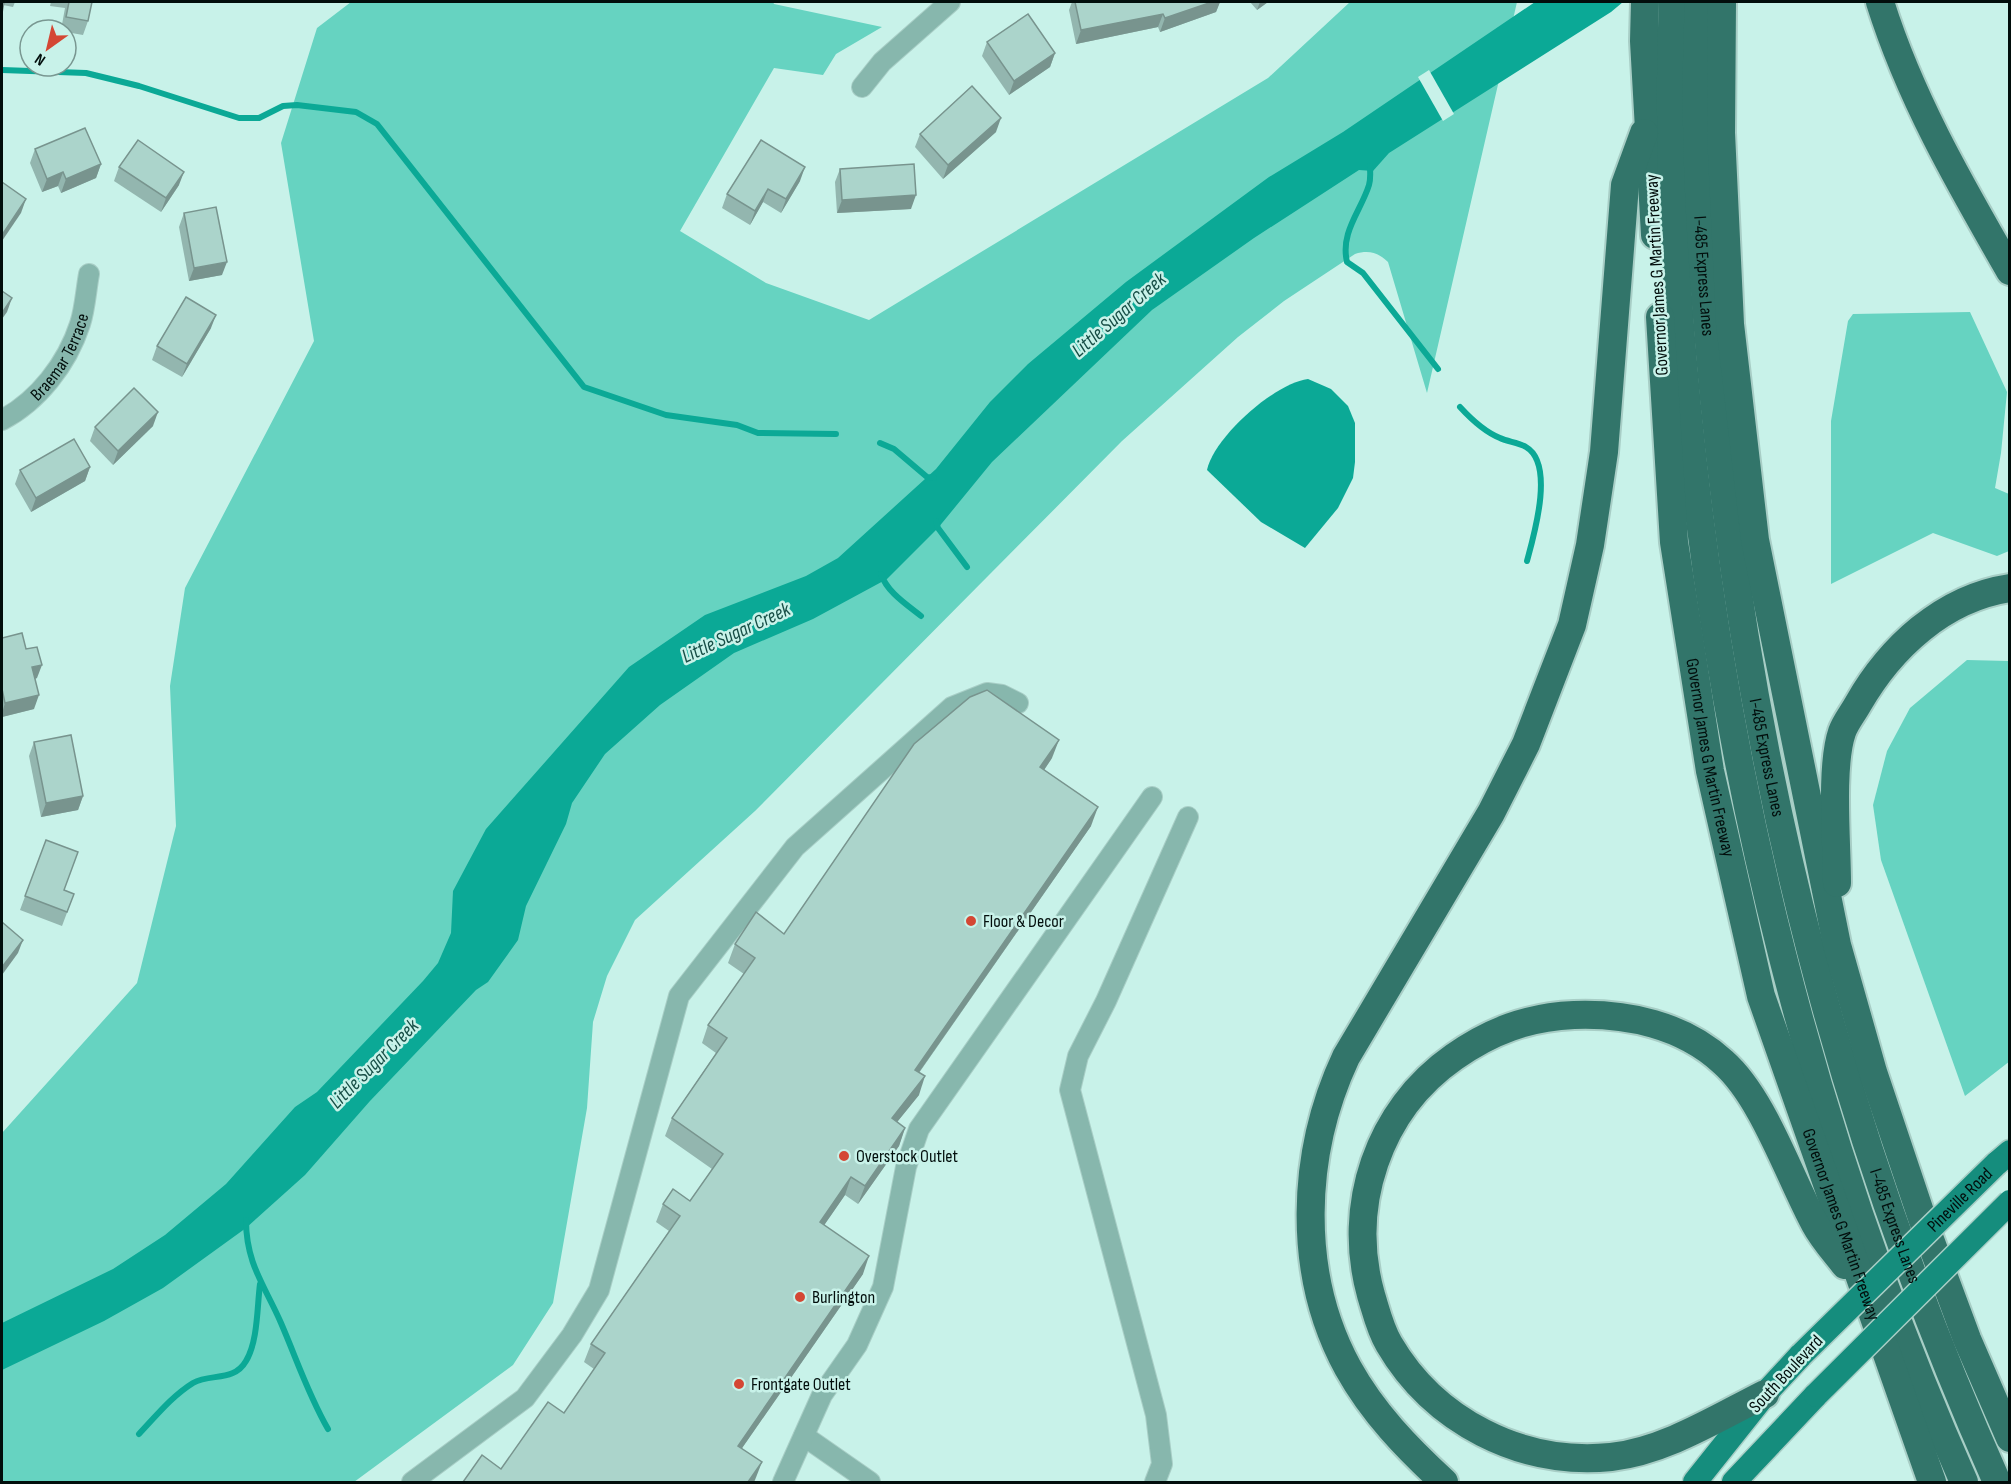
<svg xmlns="http://www.w3.org/2000/svg" width="2011" height="1484" font-family="'Sofia Sans Condensed',sans-serif">
<style>
.green{fill:#66d3c1}
.water{fill:#0ba996}
.pier{fill:#c8f2e9}
.lines{fill:none;stroke-linecap:round;stroke-linejoin:round}
.stream{stroke:#0ba996;stroke-width:6}
.minor-casing{stroke:#a8cec6;stroke-width:22}
.major-casing{stroke:#a8cec6;stroke-width:27}
.highway-casing{stroke:#a8cec6;stroke-width:32}
.minor{stroke:#87b7ad;stroke-width:20}
.major{stroke:#158d7d;stroke-width:24}
.highway{stroke:#32756a;stroke-width:28}
.major-bridge-casing{stroke:#a8cec6;stroke-width:27;stroke-linecap:butt}
.major-bridge{stroke:#158d7d;stroke-width:24}
.wall{fill:#93b6af}
.shaded-wall{fill:#78948e}
.building{fill:#abd4cb;stroke:#78948e;stroke-width:1.5}
.poi-dot{fill:#d44734;stroke:#c8f2e9;stroke-width:2}
.labels{text-anchor:middle;dominant-baseline:central;stroke-width:5;stroke-linejoin:round;paint-order:stroke}
.street-label{font-size:18px;fill:#020e0c;stroke:#c8f2e9}
.poi-label{font-size:18px;fill:#020e0c;stroke:#c8f2e9;text-anchor:start}
.water-label{font-size:20px;font-style:italic;fill:#174e46;stroke:#c8f2e9}
</style>
<rect width="100%" height="100%" fill="#c8f2e9"/>
<g class="green">
<path d="M351,2H773L774,4L882,27L836,54L823,75L774,68L680,231L766,283L869,320L1268,78L1350,2H1517L1427,393L1388,262C1378,252 1368,250 1355,254L1284,301L1238,337L1122,441L755,811L635,920L607,976L593,1022L587,1108L553,1303L513,1365L354,1482H2V1133L137,983L176,826L170,686L185,588L314,341L281,143L317,28Z"/>
<polygon points="1970,312 2007,392 2001,453 1995,488 2009,494 2009,551 1997,556 1933,533 1831,584 1831,421 1848,321 1853,314"/>
<polygon points="1967,660 2009,661 2010,1061 1965,1096 1881,860 1873,805 1887,751 1910,708"/>
</g>
<g class="water">
<polygon points="1535,2 1623,2 1611,12 1389,153 1373,171 1359,170 1254,238 1152,310 992,462 938,528 887,579 813,619 734,653 660,705 605,754 572,803 566,824 526,906 518,940 488,982 476,990 370,1101 305,1175 246,1228 163,1288 104,1321 2,1370 2,1323 113,1269 165,1235 226,1184 295,1107 317,1092 423,981 438,963 451,933 453,891 486,829 629,667 705,615 806,576 838,558 936,469 990,402 1028,364 1126,282 1269,177 1343,132"/>
<path d="M1308,379L1331,389L1348,406L1355,423V462L1353,478L1338,508L1305,548L1261,522L1207,470C1214,437 1275,383 1308,379Z"/>
</g>
<polygon class="pier" points="1429,70 1454,114 1443,121 1418,77"/>
<g class="lines">
<g class="stream">
<polyline points="2,70 86,73 139,86 239,118 259,118 283,106 297,105 356,112 377,124 584,387 666,415 737,425 758,433 836,434"/>
<path d="M1370,166C1370,173 1371,178 1369,185C1361,211 1340,232 1347,262L1363,273L1438,369"/>
<path d="M1460,407C1471,419 1485,432 1500,438C1508,442 1518,442 1526,447C1555,464 1534,535 1527,561"/>
<polyline points="880,443 894,449 927,477 934,478"/>
<polyline points="936,521 938,528 967,567"/>
<path d="M881,574C887,592 906,604 921,616"/>
<path d="M246,1220C246,1264 265,1286 281,1323C297,1360 308,1394 328,1429"/>
<path d="M139,1434C156,1416 172,1396 193,1383C211,1373 234,1382 246,1361C258,1341 257,1307 260,1284"/>
</g>
<g class="minor-casing">
<g id="minor">
<polyline points="862,87 882,62 950,2"/>
<path id="s1" d="M2,420C38,401 67,364 80,324C85,309 86,290 89,274"/>
<polyline points="804,1436 870,1482"/>
<polyline points="412,1482 525,1398 572,1335 599,1290 679,996 795,847 952,707 987,693 1002,695 1018,703"/>
<polyline points="783,1482 822,1395 857,1345 883,1287 906,1167 919,1129 1152,797"/>
<polyline points="1155,1482 1162,1464 1156,1415 1070,1090 1078,1056 1106,1001 1188,817"/>
</g>
</g>
<g class="major-casing">
<g id="major">
<polyline points="1996,1164 2010,1152"/>
<polyline points="1695,1482 1765,1394 1801,1355"/>
<polyline points="1734,1482 1816,1395"/>
</g>
</g>
<g class="highway-casing">
<g id="highway">
<polyline points="1645,2 1644,41 1655,235"/>
<path d="M1673,2C1667,136 1674,272 1687,406C1723,776 1813,1142 1964,1482"/>
<path id="s2" d="M1699,2C1692,133 1702,268 1714,399C1751,779 1842,1134 1997,1482"/>
<polyline points="1722,2 1721,133 1730,324 1755,540 1837,945 1873,1072 1922,1218 1967,1339 2010,1438"/>
<path d="M1880,2C1910,98 1960,184 2010,271"/>
<path id="s3" d="M1660,317L1674,542L1710,771L1761,996L1932,1482"/>
<path d="M1837,883C1837,844 1830,767 1842,732C1845,723 1853,713 1858,704C1890,648 1943,598 2010,588"/>
<path d="M1765,1394C1717,1418 1665,1451 1611,1457C1521,1466 1434,1421 1389,1344C1380,1329 1376,1311 1371,1295C1346,1206 1378,1110 1454,1057C1491,1031 1528,1017 1574,1015C1627,1013 1683,1025 1723,1062C1763,1097 1789,1176 1815,1224C1823,1239 1835,1252 1845,1265"/>
<path d="M1444,1482C1407,1448 1373,1413 1348,1368C1296,1273 1301,1153 1346,1057L1491,813L1526,744L1572,625L1590,545L1604,452L1625,185L1644,133"/>
</g>
</g>
<use href="#minor" class="minor"/>
<use href="#major" class="major"/>
<use href="#highway" class="highway"/>
<g class="major-bridge-casing">
<g id="major-bridge">
<path id="s4" d="M1801,1355L1996,1164"/>
<polyline points="1816,1395 2010,1202"/>
</g>
</g>
<use href="#major-bridge" class="major-bridge"/>
</g>
<g class="wall">
<polygon points="2,2 15,2 13,7 3,5 2,14"/>
<polygon points="51,2 92,2 88,21 83,35 66,32 66,30 61,30 65,8 50,6"/>
<polygon points="1072,2 1220,2 1216,12 1160,32 1158,27 1076,44 1069,10"/>
<polygon points="1250,2 1268,2 1257,10"/>
<polygon points="987,42 1055,53 1050,67 1009,95 982,56"/>
<polygon points="996,132 943,179 915,147 920,134"/>
<polygon points="35,149 101,164 96,178 61,193 58,186 42,192 30,163"/>
<polygon points="119,167 179,185 161,212 114,181"/>
<polygon points="840,169 911,209 837,213 835,182"/>
<polygon points="800,181 781,213 763,202 750,225 722,208 727,194"/>
<polygon points="184,213 222,275 189,281 179,227"/>
<polygon points="211,328 182,377 152,360 157,346"/>
<polygon points="153,426 113,465 90,441 95,427"/>
<polygon points="90,467 85,481 31,512 15,484 20,470"/>
<polygon points="2,638 26,649 37,678 35,679 34,709 2,717"/>
<polygon points="34,742 83,796 78,810 41,817 29,756"/>
<polygon points="1052,758 1044,770 1091,826 919,1073 919,1095 897,1122 905,1128 899,1146 858,1204 845,1195 824,1225 863,1274 742,1448 755,1480 501,1469 564,1413 594,1369 584,1362 591,1344 669,1231 656,1222 663,1204 690,1201 712,1169 665,1136 672,1118 716,1053 702,1043 708,1025 744,974 728,963 735,944 784,934"/>
<polygon points="46,840 64,890 74,894 62,926 20,910"/>
</g>
<g class="shaded-wall">
<polygon points="1212,2 1220,2 1216,12 1160,32 1165,18"/>
<polygon points="1260,2 1268,2 1257,10"/>
<polygon points="1163,14 1158,27 1076,44 1081,30"/>
<polygon points="1055,53 1050,67 1009,95 1014,81"/>
<polygon points="1001,118 996,132 943,179 948,165"/>
<polygon points="101,164 96,178 61,193 66,179"/>
<polygon points="805,167 800,181 781,213 786,199"/>
<polygon points="63,172 58,186 42,192 47,179"/>
<polygon points="184,172 179,185 161,212 166,198"/>
<polygon points="768,189 763,202 750,225 755,211"/>
<polygon points="916,195 911,209 837,213 842,200"/>
<polygon points="26,199 21,213 2,241 2,235"/>
<polygon points="227,262 222,275 189,281 194,268"/>
<polygon points="12,298 7,312 2,319 2,313"/>
<polygon points="216,315 211,328 182,377 187,364"/>
<polygon points="158,412 153,426 113,465 118,451"/>
<polygon points="90,467 85,481 31,512 36,498"/>
<polygon points="42,665 37,678 27,681 32,667"/>
<polygon points="39,695 34,709 2,717 2,713 5,703"/>
<polygon points="1059,740 1052,758 1034,785 1040,767"/>
<polygon points="83,796 78,810 41,817 46,803"/>
<polygon points="1098,807 1091,826 908,1088 915,1070"/>
<polygon points="23,940 18,953 2,975 2,967"/>
<polygon points="925,1076 919,1095 885,1137 892,1118"/>
<polygon points="905,1128 899,1146 858,1204 865,1186"/>
<polygon points="851,1177 845,1195 814,1240 820,1222"/>
<polygon points="869,1256 863,1274 731,1464 738,1446"/>
<polygon points="762,1462 755,1480 754,1482 748,1482"/>
</g>
<g class="building">
<polygon points="2,2 4,2 2,13"/>
<polygon points="69,2 92,2 88,21 66,17"/>
<polygon points="1075,2 1212,2 1165,18 1163,14 1081,30"/>
<polygon points="1028,14 1055,53 1014,81 987,42"/>
<polygon points="972,86 1001,118 948,165 920,134"/>
<polygon points="85,128 101,164 66,179 63,172 47,179 35,149"/>
<polygon points="138,140 184,172 166,198 119,167"/>
<polygon points="761,140 805,167 786,199 768,189 755,211 727,194"/>
<polygon points="914,164 916,195 842,200 840,169"/>
<polygon points="2,182 26,199 2,235"/>
<polygon points="216,207 227,262 194,268 184,213"/>
<polygon points="2,291 12,298 2,313"/>
<polygon points="186,297 216,315 187,364 157,346"/>
<polygon points="134,388 158,412 118,451 95,427"/>
<polygon points="74,439 90,467 36,498 20,470"/>
<polygon points="22,633 26,649 37,647 42,665 32,667 39,695 5,703 2,689 2,638"/>
<polygon points="987,690 1059,740 1040,767 1098,807 915,1070 925,1076 892,1118 905,1128 865,1186 851,1177 820,1222 869,1256 738,1446 762,1462 748,1482 463,1482 482,1455 501,1469 548,1402 564,1413 605,1353 591,1344 680,1216 663,1204 673,1189 690,1201 723,1154 672,1118 727,1038 708,1025 755,958 735,944 756,912 784,934 914,744 970,697"/>
<polygon points="71,735 83,796 46,803 34,742"/>
<polygon points="46,840 78,852 64,890 74,894 67,912 25,896"/>
<polygon points="2,922 23,940 2,967"/>
</g>
<g class="poi-dot">
<circle cx="971" cy="921" r="6"/>
<circle cx="844" cy="1156" r="6"/>
<circle cx="800" cy="1297" r="6"/>
<circle cx="739" cy="1384" r="6"/>
</g>
<g class="labels">
<g class="street-label">
<text transform="translate(1657 275) rotate(-93)">Governor James G Martin Freeway</text>
<text stroke="none"><textPath href="#s2" startOffset="274">I-485 Express Lanes</textPath></text>
<text stroke="none"><textPath href="#s1" startOffset="88">Braemar Terrace</textPath></text>
<text stroke="none"><textPath href="#s3" startOffset="444">Governor James G Martin Freeway</textPath></text>
<text stroke="none"><textPath href="#s2" startOffset="760">I-485 Express Lanes</textPath></text>
<text stroke="none"><textPath href="#s4" startOffset="222">Pineville Road</textPath></text>
<text stroke="none"><textPath href="#s3" startOffset="930">Governor James G Martin Freeway</textPath></text>
<text stroke="none"><textPath href="#s2" startOffset="1246">I-485 Express Lanes</textPath></text>
<text transform="translate(1786 1374) rotate(-47)">South Boulevard</text>
</g>
<g class="poi-label">
<text x="983" y="921">Floor &amp; Decor</text>
<text x="856" y="1156">Overstock Outlet</text>
<text x="812" y="1297">Burlington</text>
<text x="751" y="1384">Frontgate Outlet</text>
</g>
<g class="water-label">
<text transform="translate(1119 315) rotate(-41)">Little Sugar Creek</text>
<text transform="translate(736 633) rotate(-25)">Little Sugar Creek</text>
<text transform="translate(374 1064) rotate(-45)">Little Sugar Creek</text>
</g>
</g>
<rect width="2011" height="1484" fill="none" stroke="#020e0c" stroke-width="6"/>
<g transform="translate(48 48) rotate(214)"><circle r="28" fill="#c8f2e9" stroke="#799791" stroke-width="1.5"/>
<path d="M0-4.5L10 22L0 15L-10 22Z" fill="#d44734"/>
<text y="-9" font-size="16" font-weight="bold" text-anchor="middle" fill="#020e0c">N</text>
</g>
</svg>
